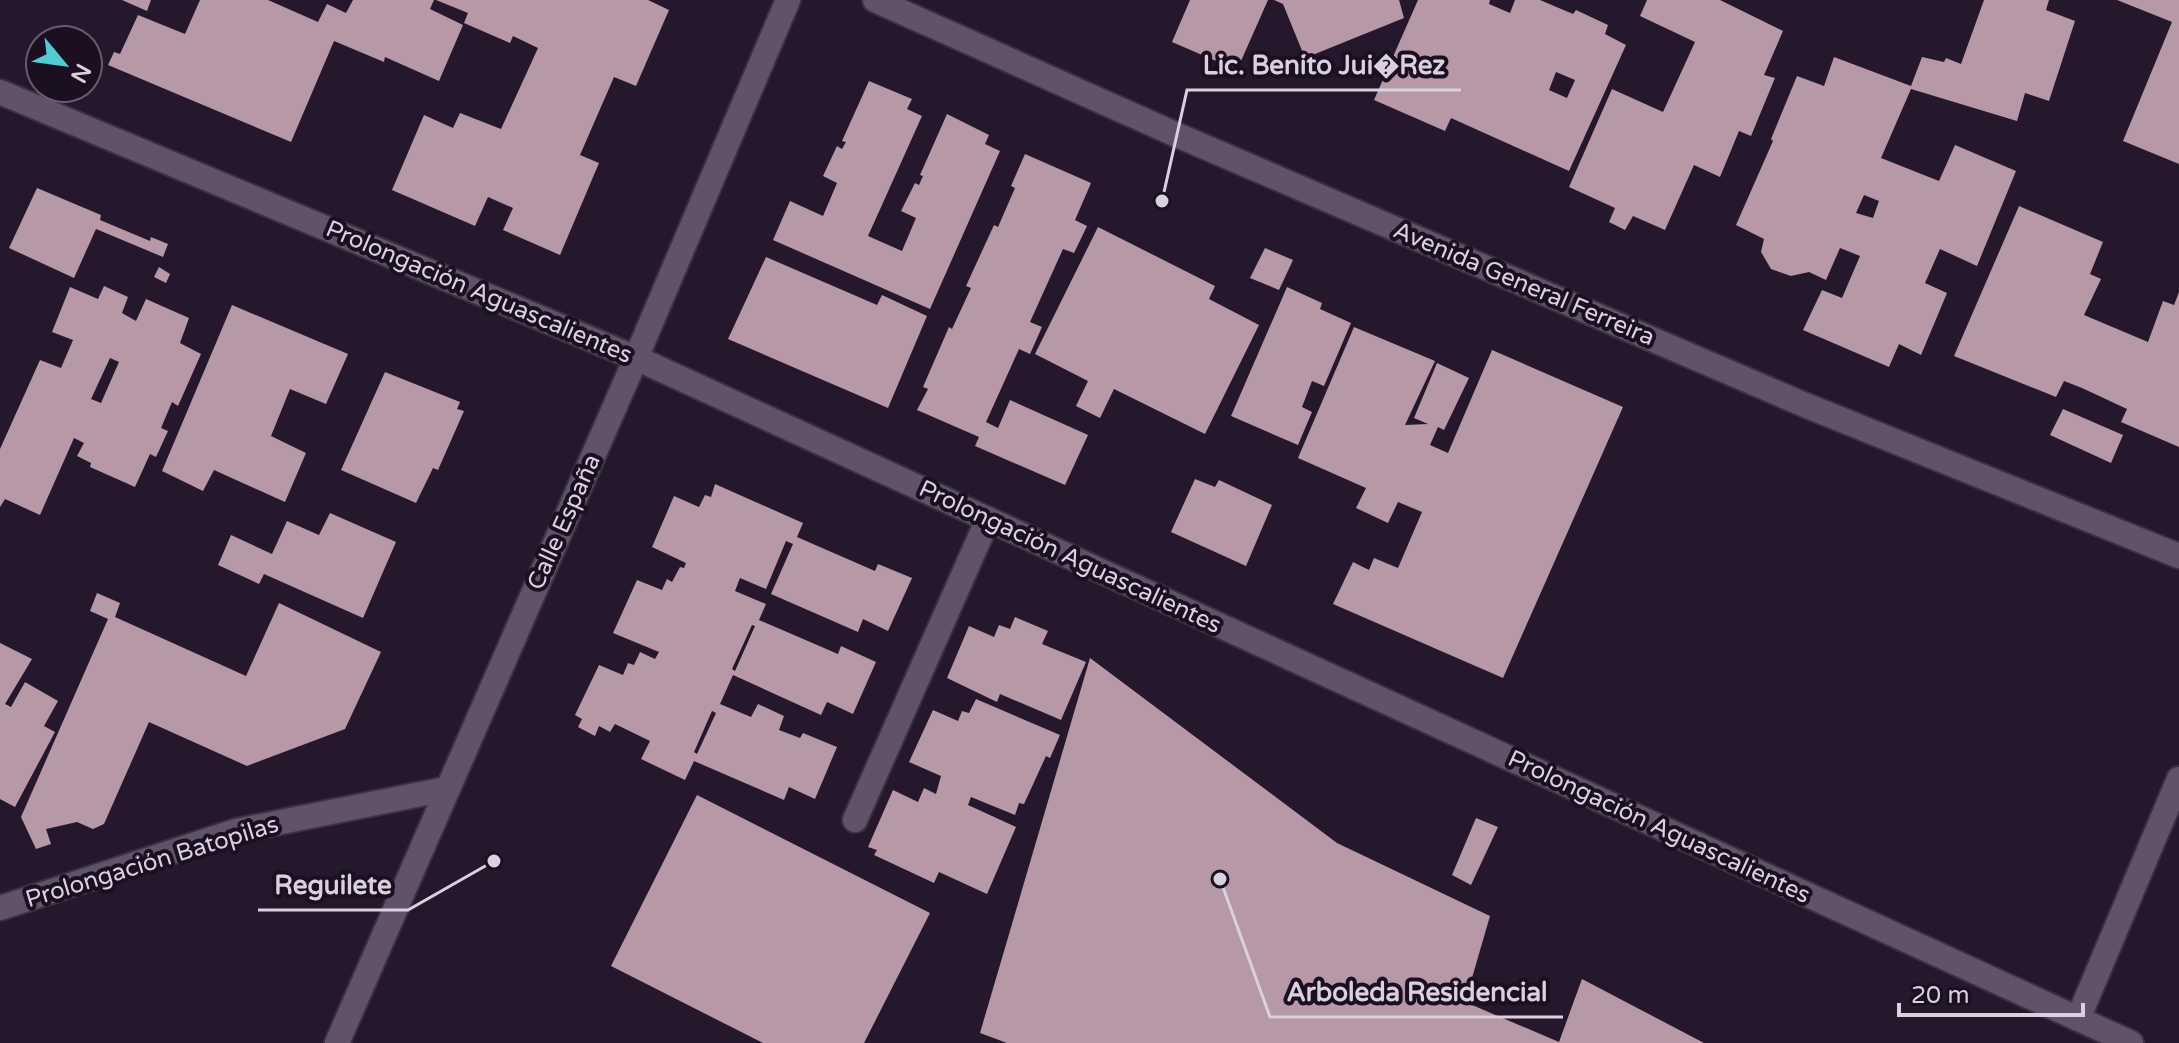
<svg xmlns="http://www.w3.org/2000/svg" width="2179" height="1043" font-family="'Varela Round',sans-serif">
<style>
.building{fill:#b798a7;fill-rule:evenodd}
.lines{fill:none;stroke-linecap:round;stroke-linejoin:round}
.minor-casing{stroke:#3b3140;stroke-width:28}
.minor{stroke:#615269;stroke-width:24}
.labels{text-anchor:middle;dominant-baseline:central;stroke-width:8;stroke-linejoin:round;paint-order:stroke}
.street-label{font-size:24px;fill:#d9d1de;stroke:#1c0f22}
.leader{fill:none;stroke:#d9d1de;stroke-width:3}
.callout-dot{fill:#d9d1de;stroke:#1c0f22;stroke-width:3}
.callout-label{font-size:26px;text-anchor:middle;font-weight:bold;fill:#d9d1de;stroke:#1c0f22;stroke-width:8;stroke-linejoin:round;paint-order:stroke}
</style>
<rect width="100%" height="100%" fill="#25182c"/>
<g class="building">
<polygon points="122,0 151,0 147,11"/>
<polygon points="200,0 268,0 318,22 327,4 346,13 353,0 434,0 430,9 463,25 439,81 385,57 384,62 334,41 291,142 108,65 114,52 120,54 138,15 185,34"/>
<polygon points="436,0 648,0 669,10 636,86 614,77 580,155 599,163 560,255 503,230 513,208 488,197 475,226 392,190 424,115 453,128 460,113 501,129 538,48 513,36 510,43 464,23 468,13"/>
<polygon points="1190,0 1268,0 1237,70 1172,42"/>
<polygon points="1274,0 1399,0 1404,18 1305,58 1283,4"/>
<path d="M1418,0H1490L1489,4L1510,13L1515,0H1540L1573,14L1576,10L1608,25L1605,34L1626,45L1569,171L1451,118L1445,131L1374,100ZM1556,72L1575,80L1567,98L1549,90Z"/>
<polygon points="1647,0 1720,0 1783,31 1764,75 1775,78 1751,136 1739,131 1720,177 1694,165 1665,230 1633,216 1625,230 1609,222 1615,208 1569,187 1612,89 1663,112 1695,42 1640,16"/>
<path d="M1984,0H2049L2046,10L2075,21L2049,101L2025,93L2017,121L1911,89L1881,158L1939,181L1955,145L2016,171L1977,266L1940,249L1925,283L1947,293L1921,355L1899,344L1889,367L1803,330L1822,290L1842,298L1860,256L1840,248L1826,280L1809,272L1791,276L1771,269L1761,252L1764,239L1736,225L1773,141L1771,139L1797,76L1824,86L1834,57L1911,86L1922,57L1944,62L1946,58L1961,64ZM1864,195L1879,201L1873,218L1856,213Z"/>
<polygon points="2117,0 2179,0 2179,164 2123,141 2172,22"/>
<polygon points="869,81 912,99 907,109 922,116 868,236 902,251 916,218 901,211 915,183 919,185 923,176 920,175 947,114 989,135 985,144 1000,151 930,309 773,240 790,201 823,216 837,183 823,176 837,146 842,149 846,142 842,141"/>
<polygon points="1025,154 1091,183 1075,220 1087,226 1074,253 1063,249 1030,322 1042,327 1030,354 1019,349 986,422 998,428 1010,400 1088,435 1065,485 975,446 979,437 917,410 928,389 923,387 949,327 952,329 971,288 966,286 994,225 998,227 1015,188 1011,186"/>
<polygon points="37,188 101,215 100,220 150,241 151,237 168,244 163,257 96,229 74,278 9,248"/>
<polygon points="2019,206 2103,242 2090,274 2101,279 2084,315 2148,342 2163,301 2174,305 2179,292 2179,447 2121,422 2127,409 2082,388 2064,381 2056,397 1954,356"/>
<polygon points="1098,227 1215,286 1209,299 1259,325 1205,434 1114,389 1100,418 1076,406 1088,381 1035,354"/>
<polygon points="1265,248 1293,260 1279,290 1250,278"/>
<polygon points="766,257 877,305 882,295 927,316 888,408 728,339"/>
<polygon points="159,267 170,274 166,283 154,277"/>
<path d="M104,286L128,297L122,313L136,321L146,299L189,318L180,343L201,354L178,406L172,402L161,428L168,431L156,457L150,454L135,487L90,467L91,463L77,456L84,443L74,438L40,515L5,499L0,507V449L40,360L61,368L73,340L52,332L70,287L98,299ZM110,358L119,362L101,403L91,399Z"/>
<polygon points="1287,287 1322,303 1320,309 1351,323 1324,386 1312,381 1302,407 1312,412 1298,445 1231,416"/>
<polygon points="232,305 348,354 326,404 290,389 271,436 306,453 285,502 214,470 203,491 162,471"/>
<polygon points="1354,327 1435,361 1405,425 1428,424 1414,418 1437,363 1469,378 1444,430 1438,427 1430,445 1448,453 1492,350 1623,407 1503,678 1333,604 1353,562 1369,570 1374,558 1398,568 1422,512 1398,502 1388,523 1356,508 1366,488 1298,458"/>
<polygon points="385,372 460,402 457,409 464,411 438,470 433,468 416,503 341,470"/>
<polygon points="2063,409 2123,435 2111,463 2050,435"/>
<polygon points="1195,479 1215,487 1219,480 1272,505 1246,566 1171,532"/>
<path d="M715,484L803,523L797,537L875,571L878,564L912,578L888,631L863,619L858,632L771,594L793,544L786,541L766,589L740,578L735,591L766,604L759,620L838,654L841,646L876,662L853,714L827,702L821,715L733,675L720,704L751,717L758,704L784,716L779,730L800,738L803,733L837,747L815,799L789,787L784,800L694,761L685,780L641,759L650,741L615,724L610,732L599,726L595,736L578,727L582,719L575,715L599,665L623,675L628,663L634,665L640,652L655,659L659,652L613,633L637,580L662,590L667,579L672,582L680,567L684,568L686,563L652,547L674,496L699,507L705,495L711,497ZM752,625L755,626L735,671L732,669ZM712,711L716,713L697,754L694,752Z"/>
<polygon points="330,513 396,542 363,618 264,574 259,584 218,565 231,535 272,554 287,521 319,535"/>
<polygon points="97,593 120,603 115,617 246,676 279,603 381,652 345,729 247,766 149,722 104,824 93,829 77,822 46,829 51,844 36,849 21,817 108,619 90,611"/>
<polygon points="1015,617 1048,631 1042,644 1086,662 1061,720 1000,694 997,702 947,678 969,626 994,637 999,625 1010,629"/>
<polygon points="0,643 32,659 5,704 11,707 25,682 58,701 44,726 55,732 15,807 0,799"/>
<polygon points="1090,658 1337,843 1490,916 1465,1002 1559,1042 1582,979 1704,1043 1007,1043 980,1033"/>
<polygon points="976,699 1060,735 1050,758 1046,756 1024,804 1019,803 1015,815 971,797 968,805 1016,827 987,894 939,872 934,883 874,855 877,850 868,847 893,790 918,802 924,788 936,794 941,776 909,762 933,710 958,721 962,711 969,713"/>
<polygon points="697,795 930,913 864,1043 763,1043 611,966"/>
<polygon points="1476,818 1498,827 1471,885 1452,875"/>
</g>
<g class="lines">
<g class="minor-casing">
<g id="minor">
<polyline points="875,0 1177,135 1805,405 2179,556"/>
<polyline points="0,92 636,358 2131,1043"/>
<polyline points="855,820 988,519"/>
<polyline points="0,908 236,831 446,789"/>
<polyline points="2078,1019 2179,779"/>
<polyline points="337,1043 636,358 788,0"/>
</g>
</g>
<use href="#minor" class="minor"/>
</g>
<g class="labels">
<g class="street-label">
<text transform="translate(1524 284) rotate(23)">Avenida General Ferreira</text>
<text transform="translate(479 292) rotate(23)">Prolongación Aguascalientes</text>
<text transform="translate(564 522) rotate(-66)">Calle España</text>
<text transform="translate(1070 557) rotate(25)">Prolongación Aguascalientes</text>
<text transform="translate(1659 827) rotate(25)">Prolongación Aguascalientes</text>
<text transform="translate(152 862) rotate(-17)">Prolongación Batopilas</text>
</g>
</g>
<path class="leader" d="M1162 201L1187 90H1461M494 861L408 910H258M1220 879L1270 1017H1563"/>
<g class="callout-dot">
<circle cx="1162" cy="201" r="8"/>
<circle cx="494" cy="861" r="8"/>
<circle cx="1220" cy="879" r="8"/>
</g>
<g class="callout-label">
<text x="1324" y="74">Lic. Benito Jui�Rez</text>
<text x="333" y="894">Reguilete</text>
<text x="1417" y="1001">Arboleda Residencial</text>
</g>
<g transform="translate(64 64) rotate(119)"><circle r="38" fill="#1c0f22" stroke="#685d6d" stroke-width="2"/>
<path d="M0-6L14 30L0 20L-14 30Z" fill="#51ccd3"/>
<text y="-12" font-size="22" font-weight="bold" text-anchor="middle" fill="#d9d1de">N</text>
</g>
<path d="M1899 1003v12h184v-12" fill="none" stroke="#d9d1de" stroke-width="4"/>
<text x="1911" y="1003" font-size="24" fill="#d9d1de" stroke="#1c0f22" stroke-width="6" paint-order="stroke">20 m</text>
</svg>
